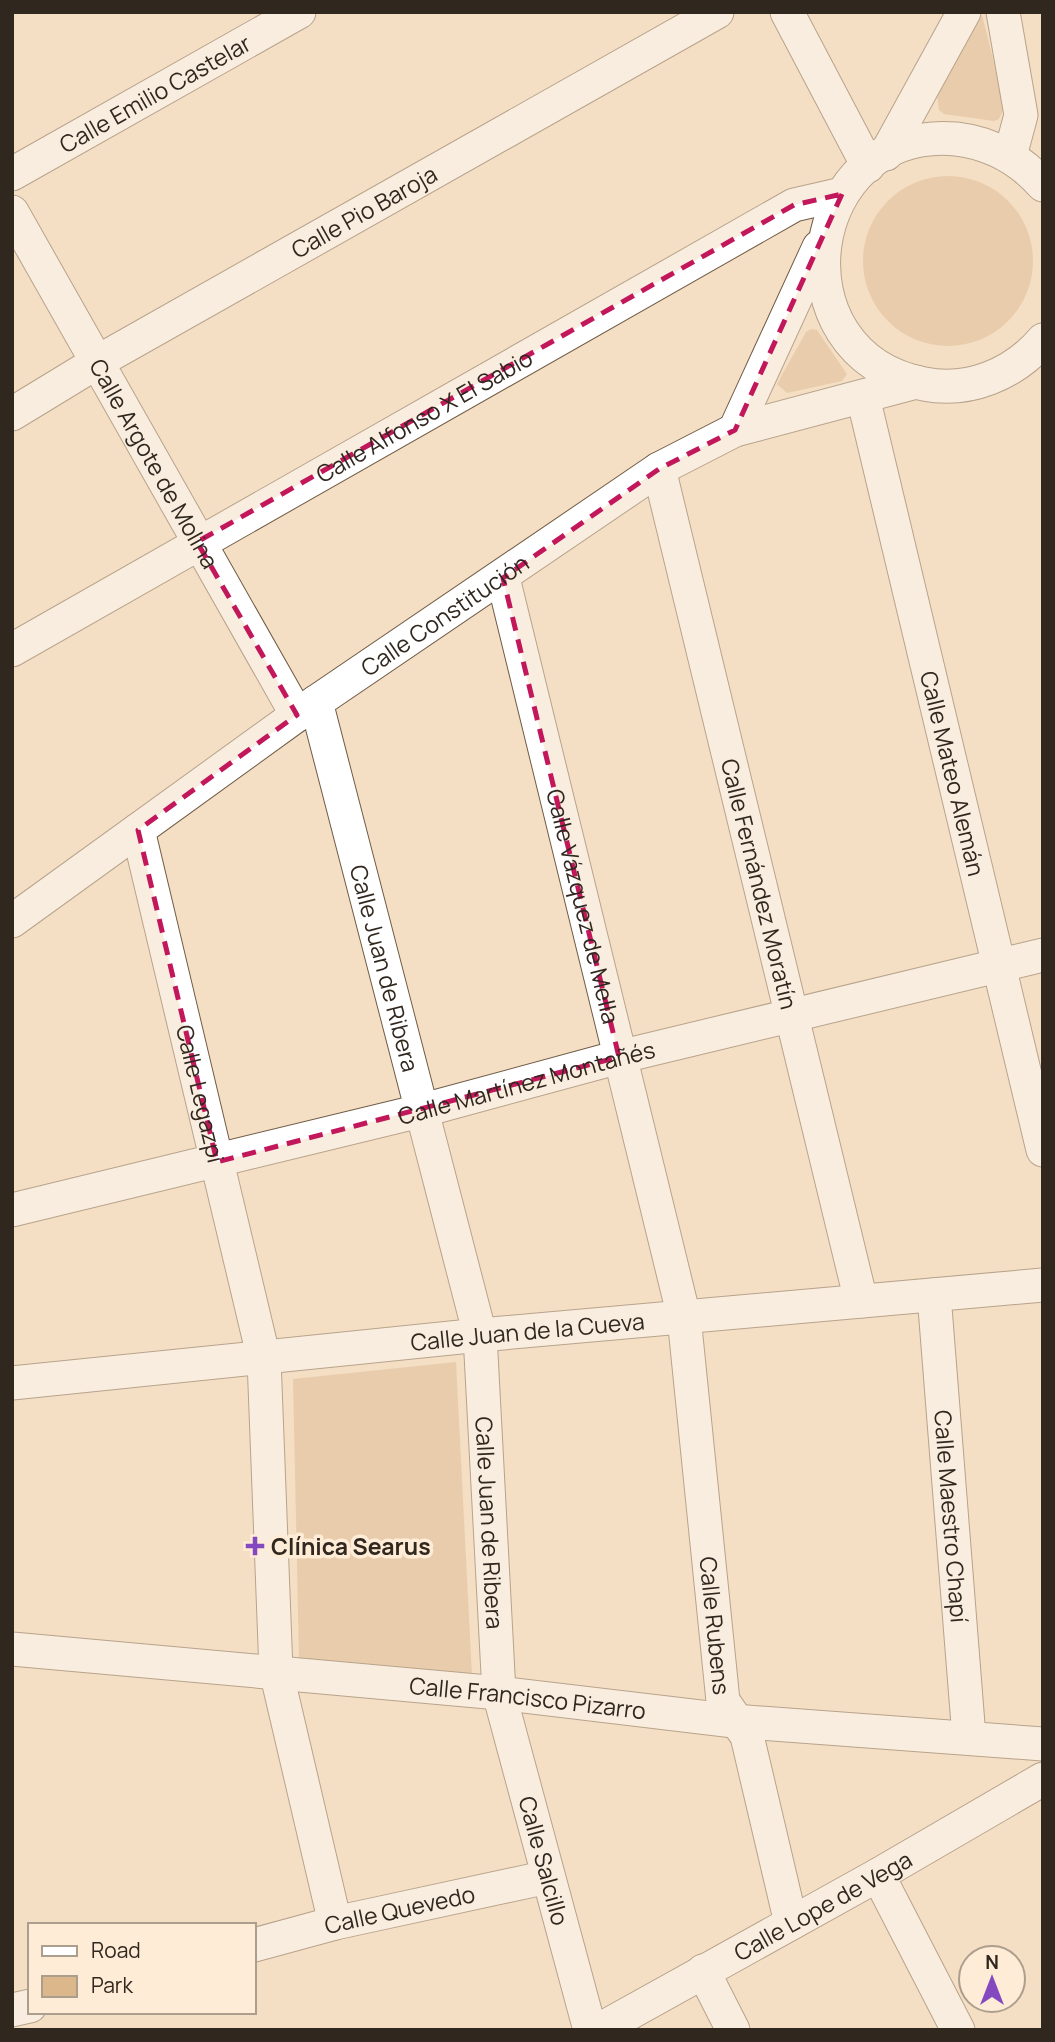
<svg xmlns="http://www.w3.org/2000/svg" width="1055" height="2042" font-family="Manrope,sans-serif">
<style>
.green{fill:#dcb78c}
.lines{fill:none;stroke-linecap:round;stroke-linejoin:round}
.street-casing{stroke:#6f5c46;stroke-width:35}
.street{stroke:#fff;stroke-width:33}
.marked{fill:none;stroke:#c2185b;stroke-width:5;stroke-dasharray:14 9;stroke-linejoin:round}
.poi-dot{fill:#8449bf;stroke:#feecd7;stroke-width:2.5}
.labels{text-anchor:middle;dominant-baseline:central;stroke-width:7;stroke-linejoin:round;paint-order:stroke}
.street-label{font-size:23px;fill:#30281f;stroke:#feecd7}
.poi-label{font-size:23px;font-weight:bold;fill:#30281f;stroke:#feecd7;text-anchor:start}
</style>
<rect width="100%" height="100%" fill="#f4dec4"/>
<g class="green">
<polygon points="982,15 1005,106 999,119 994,121 944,114 939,110 937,95"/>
<circle cx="948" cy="261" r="85"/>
<polygon points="811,329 817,330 847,374 842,381 787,393 777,384 806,332"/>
<polygon points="456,1362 472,1676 299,1660 293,1379"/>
</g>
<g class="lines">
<g class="street-casing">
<g id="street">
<polyline points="787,12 868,166"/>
<polyline points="1003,12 1021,115 1010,156"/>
<polyline points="886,154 964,12"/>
<path id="s1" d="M12,174L299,12"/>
<path d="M1043,185C1020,159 991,143 956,139C803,125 770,354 924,384C969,393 1014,374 1043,340"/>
<path id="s2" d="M12,212L297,715"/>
<path id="s3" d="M863,397L1043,1150"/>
<path id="s4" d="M12,414L99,361L717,12"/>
<polyline points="735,430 819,247"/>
<path id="s5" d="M659,469L861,1301"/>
<path id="s6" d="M503,578L684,1317L723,1701L747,1736L791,1923"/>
<path id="s7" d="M12,650L794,205L842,194"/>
<path id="s8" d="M316,702L480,1335L499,1693L590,2030"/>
<path id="s9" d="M138,830L264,1359L276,1671L335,1923"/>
<path id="s10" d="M12,921L297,715L659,469L735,430L916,382"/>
<path id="s11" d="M12,1210L420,1111L619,1057L1043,955"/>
<path id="s12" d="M934,1295L969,1737"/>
<path id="s13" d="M12,1383L480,1335L1043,1285"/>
<path id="s14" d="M12,1649L499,1693L734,1721L1043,1744"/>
<polyline points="878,1875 958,2030"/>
<path id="s15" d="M254,1945L335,1923L548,1877"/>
<polyline points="703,1971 733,2030"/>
<polyline points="12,2010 30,2006"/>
<path id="s16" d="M599,2030L878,1875L1043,1779"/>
</g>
</g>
<use href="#street" class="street"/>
</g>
<path d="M0 0H1055V2042H0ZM842,194L735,430L659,469L503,578L619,1057L217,1162L138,830L297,715L197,542L794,205Z" fill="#f4dec4" fill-opacity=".55" fill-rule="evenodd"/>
<path class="marked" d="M842,194L735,430L659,469L503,578L619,1057L217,1162L138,830L297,715L197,542L794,205Z"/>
<path class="poi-dot" d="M251.5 1535.5h7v7h7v7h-7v7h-7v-7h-7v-7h7z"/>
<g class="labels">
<g class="street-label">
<text stroke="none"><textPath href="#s1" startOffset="164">Calle Emilio Castelar</textPath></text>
<text stroke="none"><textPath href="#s4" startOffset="406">Calle Pio Baroja</textPath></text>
<text stroke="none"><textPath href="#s7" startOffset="474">Calle Alfonso X El Sabio</textPath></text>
<text stroke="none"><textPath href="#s2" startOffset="289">Calle Argote de Molina</textPath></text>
<text stroke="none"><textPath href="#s10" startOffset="530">Calle Constitución</textPath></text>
<text stroke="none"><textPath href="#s3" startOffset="387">Calle Mateo Alemán</textPath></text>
<text stroke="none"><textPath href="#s5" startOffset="427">Calle Fernández Moratín</textPath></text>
<text stroke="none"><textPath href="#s6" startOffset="338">Calle Vázquez de Mella</textPath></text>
<text stroke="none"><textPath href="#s8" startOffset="275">Calle Juan de Ribera</textPath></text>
<text stroke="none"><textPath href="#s11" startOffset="530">Calle Martínez Montañés</textPath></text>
<text stroke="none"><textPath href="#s9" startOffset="271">Calle Legazpi</textPath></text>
<text stroke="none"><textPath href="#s13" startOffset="518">Calle Juan de la Cueva</textPath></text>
<text stroke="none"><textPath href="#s12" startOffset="222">Calle Maestro Chapí</textPath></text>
<text stroke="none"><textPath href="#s8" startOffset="842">Calle Juan de Ribera</textPath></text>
<text stroke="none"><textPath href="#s6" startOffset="1071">Calle Rubens</textPath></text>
<text stroke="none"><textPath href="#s14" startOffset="518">Calle Francisco Pizarro</textPath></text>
<text stroke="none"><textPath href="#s8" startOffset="1186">Calle Salcillo</textPath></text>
<text stroke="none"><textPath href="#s16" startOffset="256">Calle Lope de Vega</textPath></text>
<text stroke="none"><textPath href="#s15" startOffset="150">Calle Quevedo</textPath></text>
</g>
<g class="poi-label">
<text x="271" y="1546">Clínica Searus</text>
</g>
</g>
<rect width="1055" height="2042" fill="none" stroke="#30281f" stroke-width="28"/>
<rect x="28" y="1923" width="228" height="91" fill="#feecd7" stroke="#ac9e8d" stroke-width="2"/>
<rect x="42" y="1946" width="35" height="10" fill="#ffffff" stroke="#ac9e8d" stroke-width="2"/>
<text x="91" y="1958" font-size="21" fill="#30281f">Road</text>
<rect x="42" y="1976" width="35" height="21" fill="#dcb78c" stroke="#ac9e8d" stroke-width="2"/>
<text x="91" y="1993" font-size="21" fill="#30281f">Park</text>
<g transform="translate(992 1979)"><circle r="33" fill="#feecd7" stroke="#ac9e8d" stroke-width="2"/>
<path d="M0-5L12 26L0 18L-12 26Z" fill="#8449bf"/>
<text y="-10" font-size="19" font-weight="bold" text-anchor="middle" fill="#30281f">N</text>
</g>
</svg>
